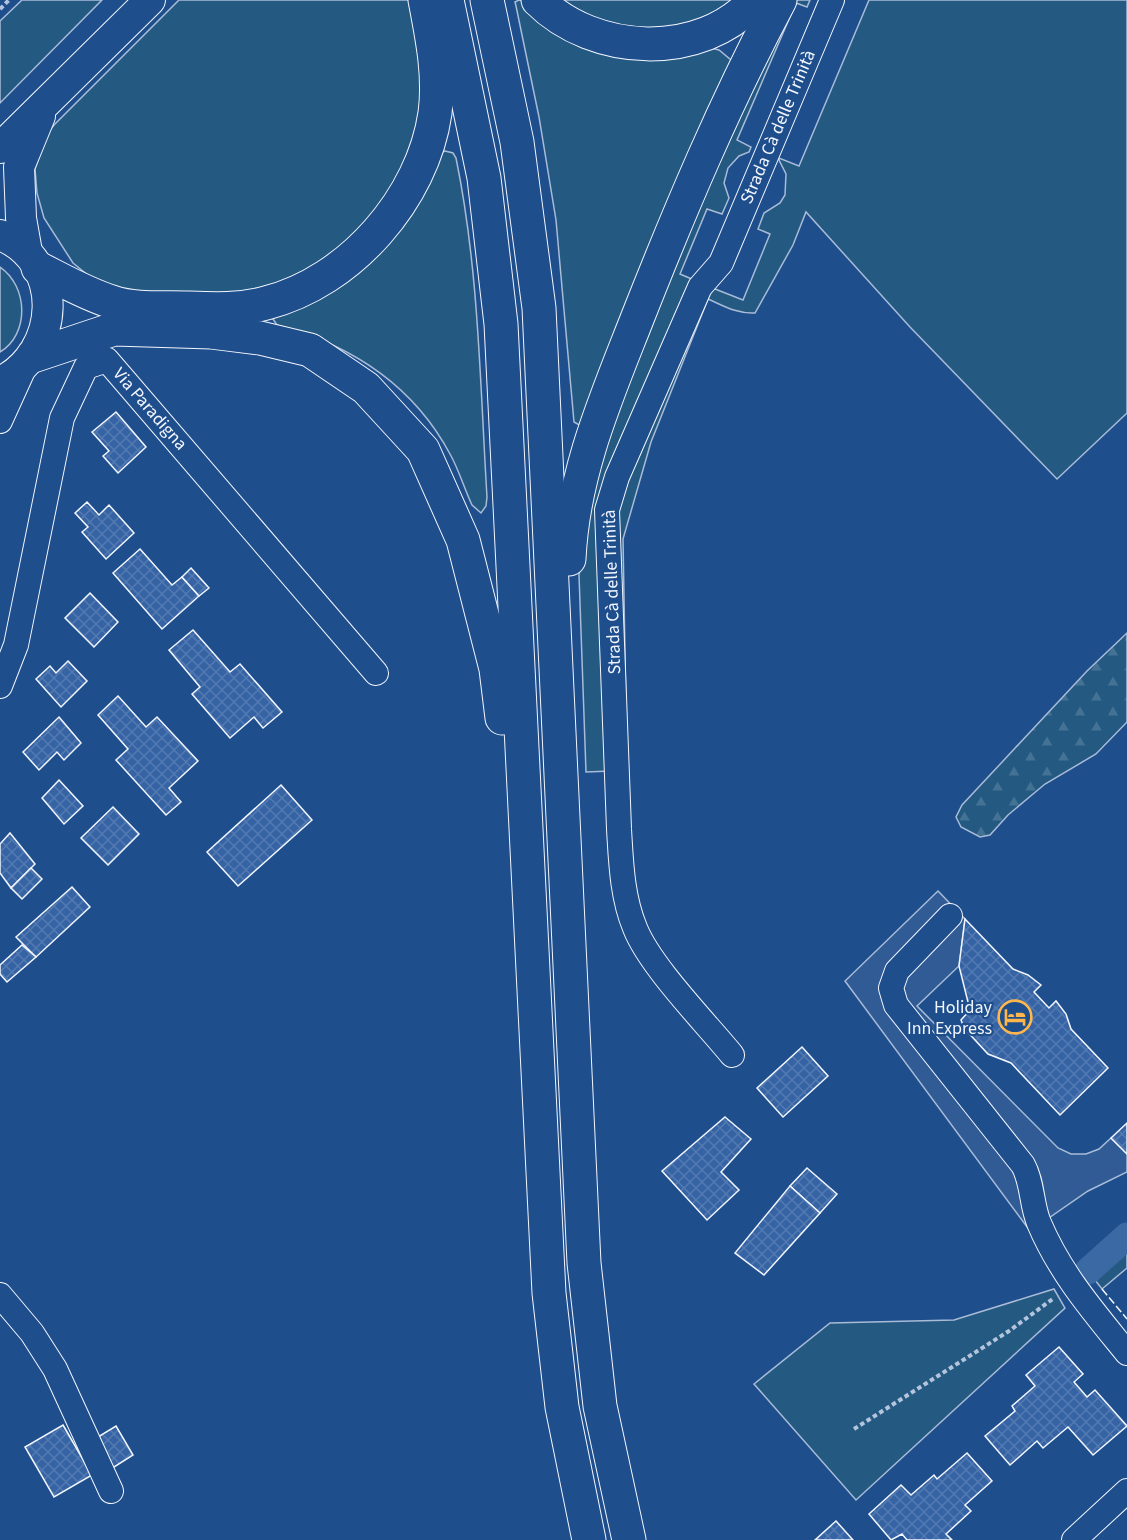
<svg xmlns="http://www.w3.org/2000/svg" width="1127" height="1540" font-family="'Source Sans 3',sans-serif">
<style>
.green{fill:#245a82;stroke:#a8bbd7;stroke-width:1.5}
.forest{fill:url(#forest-firs);stroke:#a8bbd7;stroke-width:1.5}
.parking{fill:#305b95;stroke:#a8bbd7;stroke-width:1.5}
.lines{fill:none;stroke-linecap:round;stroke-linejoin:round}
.canal{stroke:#3b69a3;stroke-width:27}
.building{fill:url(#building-cross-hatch);stroke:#f2f6ff;stroke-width:1.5}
.minor-casing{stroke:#f2f6ff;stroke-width:26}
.tertiary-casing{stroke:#f2f6ff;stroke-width:32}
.trunk-casing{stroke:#f2f6ff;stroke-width:35}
.path{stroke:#b3c4dc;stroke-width:4;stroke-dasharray:4.5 3;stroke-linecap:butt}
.minor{stroke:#1f4e8c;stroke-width:24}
.tertiary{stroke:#1f4e8c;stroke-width:30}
.trunk{stroke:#1f4e8c;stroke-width:33}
.fence{stroke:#f2f6ff;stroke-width:1.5;stroke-dasharray:8 3;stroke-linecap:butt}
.labels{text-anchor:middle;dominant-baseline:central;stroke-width:4.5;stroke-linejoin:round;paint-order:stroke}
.street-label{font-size:18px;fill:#f2f6ff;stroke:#1f4e8c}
.poi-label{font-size:18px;fill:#f2f6ff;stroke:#1f4e8c;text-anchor:end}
</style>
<defs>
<pattern id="forest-firs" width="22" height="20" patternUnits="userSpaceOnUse" patternTransform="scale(1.5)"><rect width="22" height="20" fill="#245a82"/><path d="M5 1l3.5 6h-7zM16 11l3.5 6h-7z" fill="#447295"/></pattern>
<pattern id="building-cross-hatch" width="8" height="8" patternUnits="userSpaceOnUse" patternTransform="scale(1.5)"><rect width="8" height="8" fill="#3563a3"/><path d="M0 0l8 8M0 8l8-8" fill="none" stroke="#537ab1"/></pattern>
</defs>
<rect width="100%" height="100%" fill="#1f4e8c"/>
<g class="green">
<polygon points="22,0 102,0 0,103 0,21"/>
<polygon points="179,0 413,0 423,86 414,143 386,199 329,260 256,293 139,293 94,280 73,263 44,218 37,193 35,169 47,134 54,125"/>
<polygon points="519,0 719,50 731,60 581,426 574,422 556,220 539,117 516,6 515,2"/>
<polygon points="553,0 739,0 704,25 620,31"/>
<polygon points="790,0 810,0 807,7 796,3 737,140 751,147 749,152 739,156 728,168 724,183 729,198 722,214 707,209 680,274 694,280 617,457 611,771 586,772 579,575 589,491 665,274"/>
<path d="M869,0H1127V413L1057,479L910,327L806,212L793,245L755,313C737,314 724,306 708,299L651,442L623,539L628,826L612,512L710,287L743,300L770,234L758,229L764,213L780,203L785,195L786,174L779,160V158L799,166Z"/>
<path d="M445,151L453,153L456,158C479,270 480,384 487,497L486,506L481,513L472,505C464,488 459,470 450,454C413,385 351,345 277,325L273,319L440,153Z"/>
<path d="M0,267C28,286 30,334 0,352Z"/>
<polygon points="1127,1250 1127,1268 1102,1289 1095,1280"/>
<polygon points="1054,1289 1065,1308 856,1500 754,1384 830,1323 954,1320"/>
</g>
<polygon class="forest" points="1127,633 1127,722 1096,754 1045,784 1008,815 990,835 980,837 961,827 956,817 962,805 1087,671"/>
<polygon class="parking" points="938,891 965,919 959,966 917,1006 1058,1148 1071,1154 1086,1154 1099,1149 1111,1138 1127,1154 1127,1172 1088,1191 1030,1231 845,981"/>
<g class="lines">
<polyline class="canal" points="1088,1271 1127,1236"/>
</g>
<g class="building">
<polygon points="116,412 146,447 118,473 103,456 109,451 92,432"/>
<polygon points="87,502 99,515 109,505 134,533 106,559 82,532 88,527 75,513"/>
<polygon points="140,549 172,585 182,577 199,596 162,629 113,573"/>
<polygon points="191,568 209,588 199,596 182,577"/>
<polygon points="90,593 118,622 94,647 65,618"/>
<polygon points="193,630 230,672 240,664 282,712 263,728 254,717 230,738 192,694 200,687 169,650"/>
<polygon points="68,661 87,681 61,707 36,679 50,666 56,673"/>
<polygon points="118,696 146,727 157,717 198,761 169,788 181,802 166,815 116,760 128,749 98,715"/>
<polygon points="59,717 81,743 64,760 57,752 39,770 23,752"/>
<polygon points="59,780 83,806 64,824 42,798"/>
<polygon points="281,785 312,820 238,886 207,852"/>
<polygon points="113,807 139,834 108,865 81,838"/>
<polygon points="10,833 35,864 11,888 0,873 0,844"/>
<polygon points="31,868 42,879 22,899 11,888"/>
<polygon points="72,887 90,907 36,957 16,937"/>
<polygon points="965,919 1013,969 1028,975 1041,985 1034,992 1049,1008 1056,1001 1066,1014 1071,1029 1108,1068 1060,1115 1011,1063 988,1054 964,1028 961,1020 970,1010 959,966"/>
<polygon points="22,945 36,957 7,982 0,974 0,965"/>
<polygon points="802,1047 828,1076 783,1117 757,1088"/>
<polygon points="725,1117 751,1139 721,1172 739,1190 707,1220 662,1171"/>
<polygon points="1127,1123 1127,1154 1111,1138"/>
<polygon points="807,1168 837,1194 820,1213 790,1186"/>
<polygon points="790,1186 820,1213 764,1275 735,1253"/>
<polygon points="1059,1347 1083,1374 1074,1382 1087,1397 1095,1390 1127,1426 1093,1455 1068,1427 1043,1448 1037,1441 1010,1465 985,1436 1015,1411 1012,1406 1035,1386 1026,1375"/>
<polygon points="63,1425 92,1475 54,1497 25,1447"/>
<polygon points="116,1426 133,1455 111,1469 93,1440"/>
<polygon points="967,1453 992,1481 965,1505 971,1511 946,1534 952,1540 907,1540 902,1534 891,1540 869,1514 901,1485 911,1495 934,1475 937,1479"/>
<polygon points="836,1521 853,1540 815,1540"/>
</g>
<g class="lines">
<g class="minor-casing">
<g id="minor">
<polyline points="0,421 25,366"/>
<polyline points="0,686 16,645 62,418 86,367 107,360 376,673"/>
<path d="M950,916L897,971L891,988L896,1005L1023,1165C1033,1183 1031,1204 1039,1223C1060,1273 1093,1311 1127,1353"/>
<path d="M732,1055C705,1022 650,966 635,928C622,897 621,862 619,829L607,510L617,477L700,287L721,263L832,0"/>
<polyline points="0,1295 32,1333 55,1369 111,1491"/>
<polyline points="1074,1540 1127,1491"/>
</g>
</g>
<g class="tertiary-casing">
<g id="tertiary">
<polyline points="0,148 150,0"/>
<path d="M0,235C66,261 61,353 0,382"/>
<polyline points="27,252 21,218 19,167 40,116"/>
</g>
</g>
<g class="trunk-casing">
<g id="trunk">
<polyline points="447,0 484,178 501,324 549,1293 562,1407 589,1540"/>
<polyline points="487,0 517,142 539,308 584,1263 600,1406 629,1540"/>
<path d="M538,0C594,56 701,61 755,0"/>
<path d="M38,268C62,280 86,294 112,302C135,310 165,307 189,308C215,309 240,310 266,303C350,282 423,198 435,113C440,75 432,37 425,0"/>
<polyline points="33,356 114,329 211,332 260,338 310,350 366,388 423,450 463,540 496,669 502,718"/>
<path d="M569,559C573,473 606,398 637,319C680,210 725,103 780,0"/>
</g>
</g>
<g class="path">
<polyline points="0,9 9,0"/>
<polyline points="854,1429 1009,1331 1054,1298"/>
</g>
<use href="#minor" class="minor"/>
<use href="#tertiary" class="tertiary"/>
<use href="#trunk" class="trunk"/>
<polyline class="fence" points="1102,1289 1127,1319"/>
</g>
<defs>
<g id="hotel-ring" transform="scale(1.725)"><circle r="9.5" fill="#1f4e8c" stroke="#ffb74d" stroke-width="1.5"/><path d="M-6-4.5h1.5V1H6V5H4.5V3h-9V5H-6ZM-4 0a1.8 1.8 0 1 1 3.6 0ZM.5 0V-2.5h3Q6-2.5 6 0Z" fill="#ffb74d"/></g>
</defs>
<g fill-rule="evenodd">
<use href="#hotel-ring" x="1015" y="1017"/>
</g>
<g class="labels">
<g class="street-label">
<text transform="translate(778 127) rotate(-67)">Strada Cà delle Trinità</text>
<text transform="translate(150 409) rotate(49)">Via Paradigna</text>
<text transform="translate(612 592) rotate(-92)">Strada Cà delle Trinità</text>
</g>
<g class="poi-label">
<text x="992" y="1007">Holiday<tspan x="992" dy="21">Inn Express</tspan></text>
</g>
</g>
</svg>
